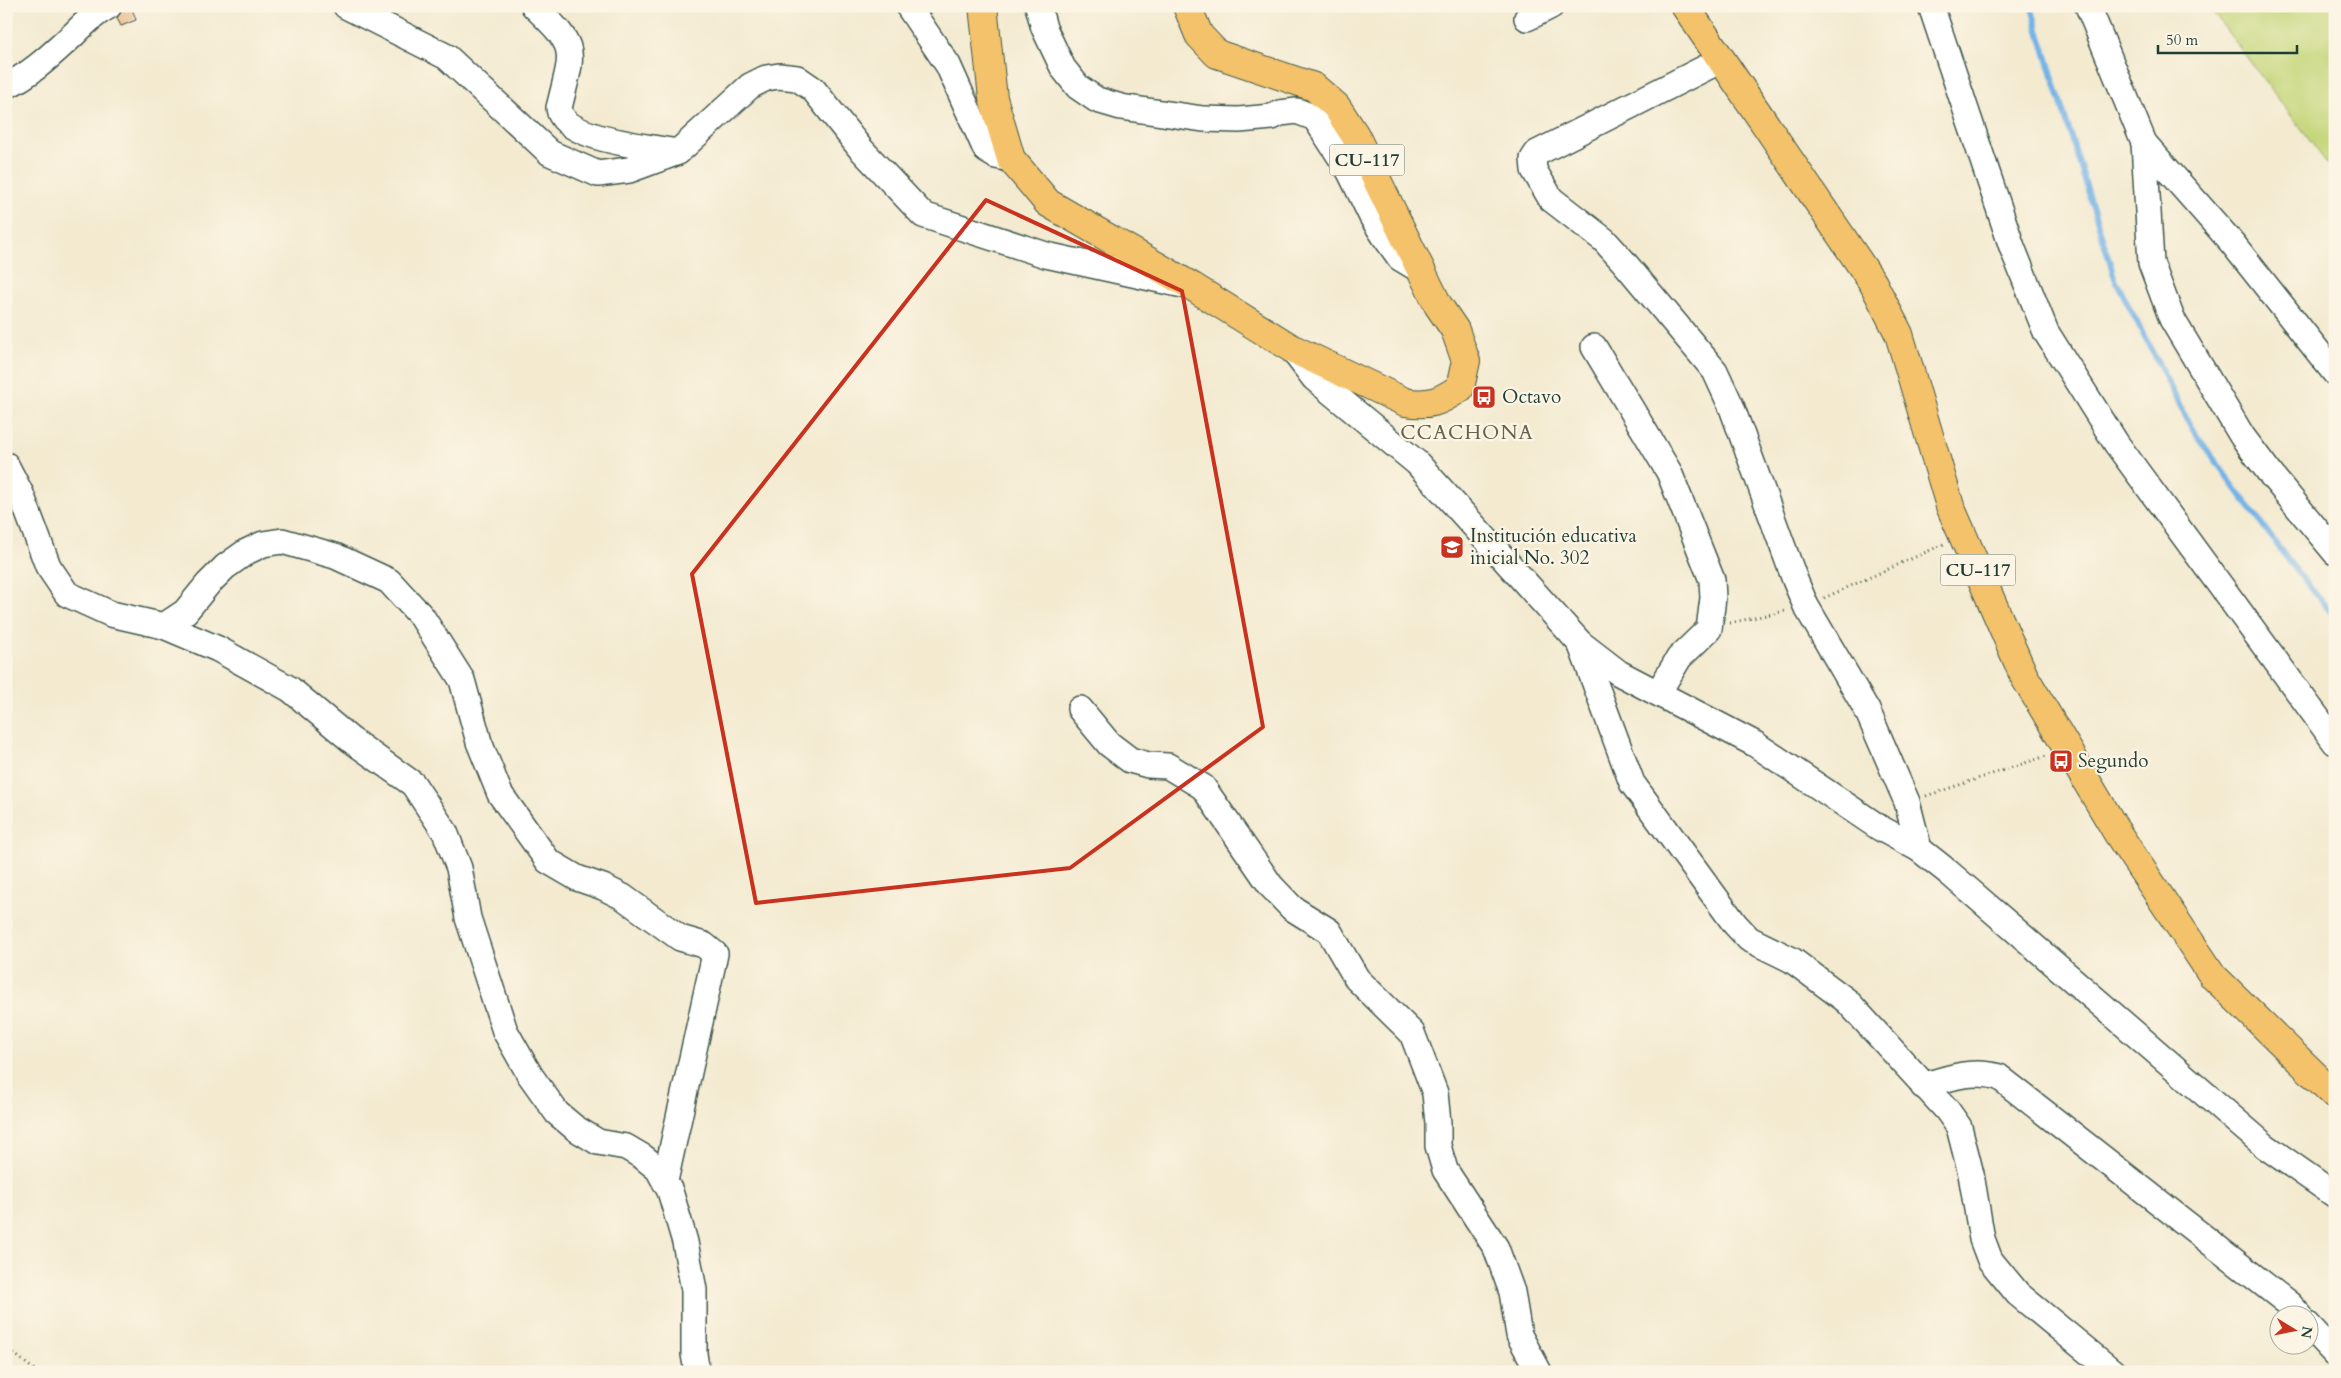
<svg xmlns="http://www.w3.org/2000/svg" width="2341" height="1378" font-family="Cardo,serif">
<style>
.green{fill:#c3d577;stroke:#718956}
.lines{fill:none;stroke-linecap:round;stroke-linejoin:round}
.stream{stroke:#74b3e7;stroke-width:5.5}
.building{fill:#e6af7d}
.minor-casing{stroke:#3f574b;stroke-width:28}
.major-casing{stroke:#3f574b;stroke-width:30}
.path{stroke:#3f574b;stroke-width:3;stroke-dasharray:1 4;stroke-linecap:butt}
.minor{stroke:#fff;stroke-width:25}
.major{stroke:#f3c26a;stroke-width:28}
.marked{fill:none;stroke:#c8321e;stroke-width:4;stroke-linejoin:round}
.labels{text-anchor:middle;dominant-baseline:central;stroke-width:4.5;stroke-linejoin:round;paint-order:stroke}
.shield{fill:#fcf5e5;stroke:#617469;stroke-width:1}
.shield-label{font-size:18px;font-weight:bold;fill:#1f3d34}
.poi-label{font-size:19px;fill:#1f3d34;stroke:#fcf5e5;text-anchor:start}
.neighbourhood-label{font-size:20px;letter-spacing:1px;fill:#65654e;stroke:#fcf5e5}
</style>
<rect width="100%" height="100%" fill="#fcf5e5"/>
<filter id="ink" filterUnits="userSpaceOnUse"><feTurbulence type="fractalNoise" baseFrequency=".02" numOctaves="2"/><feDisplacementMap in="SourceGraphic" scale="10" xChannelSelector="R" yChannelSelector="G"/><feConvolveMatrix kernelMatrix="1 2 1 2 8 2 1 2 1" color-interpolation-filters="sRGB"/></filter>
<filter id="wash" filterUnits="userSpaceOnUse"><feTurbulence type="fractalNoise" baseFrequency=".0096" numOctaves="4" result="noise"/><feDisplacementMap in="SourceGraphic" scale="20" xChannelSelector="R" yChannelSelector="G"/><feGaussianBlur stdDeviation="1.12" result="paint"/><feColorMatrix in="noise" values="0 0 0 0 0 0 0 0 0 0 0 0 0 0 0 0 0 1.4 0 .05"/><feComposite in="paint" operator="in"/></filter>
<g filter="url(#wash)">
<rect width="100%" height="100%" fill="#f3ead0"/>
<polygon class="green" points="2208,6 2335,6 2335,174"/>
<g class="lines">
<polyline class="stream" points="2031,6 2115,279 2192,429 2291,564 2335,617"/>
</g>
<g id="blocks">
<polygon class="building" points="131,6 136,20 121,26 117,18 123,9"/>
</g>
</g>
<g filter="url(#ink)">
<use href="#blocks" fill-opacity="0" stroke="#3f574b" stroke-width="1"/>
<g class="lines">
<g class="minor-casing">
<g id="minor">
<polyline points="346,6 447,57 550,153 598,174 629,170 678,152 750,86 766,78 779,76 797,78 813,89 860,148 923,215 1046,255 1183,285"/>
<path d="M534,6C580,50 573,49 559,108C562,140 652,147 678,152"/>
<polyline points="908,6 948,65 986,150 996,156 1011,159"/>
<polyline points="1038,6 1044,28 1063,68 1078,87 1097,100 1121,107 1203,119 1239,120 1272,117 1280,113 1297,111 1315,118 1350,172 1372,217 1385,237 1400,258 1420,270"/>
<polyline points="1931,6 2012,247 2046,332 2116,443 2335,742"/>
<polyline points="2088,6 2144,143 2151,263 2172,319 2242,436 2272,476 2335,552"/>
<polyline points="1527,18 1551,6"/>
<polyline points="1721,60 1537,153 1533,159 1534,170 1551,199 1604,240 1623,261 1715,371 1732,408 1795,580 1806,606 1867,710 1907,802 1919,849"/>
<path d="M6,86C32,74 52,54 73,35C84,24 95,13 109,6"/>
<polyline points="2144,143 2233,244 2335,373"/>
<polyline points="1594,347 1669,472 1712,580 1713,598 1709,629 1679,658 1658,693"/>
<polyline points="1291,348 1314,378 1417,463 1580,643 1619,673 1755,744 1880,828 1919,849 1948,872 2265,1146 2335,1195"/>
<polyline points="6,465 21,494 48,566 67,594 111,614 164,626 218,649 290,689 351,740 413,784 445,832 459,868 468,918 505,1031 530,1075 557,1113 575,1128 598,1142 626,1147 643,1157 658,1169 670,1191 685,1242 694,1290 694,1354 697,1372"/>
<polyline points="164,626 185,612 208,584 225,567 246,552 263,544 282,541 335,556 389,581 422,617 462,680 479,742 500,794 548,861 577,878 603,887 623,897 680,938 704,945 715,954 665,1181"/>
<polyline points="1580,643 1632,783 1735,924 1749,939 1792,960 1847,1001 1947,1110 1959,1127 1971,1174 1982,1239 1990,1260 2018,1294 2113,1372"/>
<polyline points="1080,709 1109,744 1130,760 1148,765 1168,766 1203,787 1271,886 1292,908 1329,931 1357,979 1412,1033 1435,1093 1438,1123 1438,1146 1445,1170 1496,1248 1512,1292 1519,1335 1539,1372"/>
<path d="M1923,1086C1948,1078 1973,1069 1999,1077L2289,1304L2300,1316"/>
<polyline points="2308,1325 2335,1354"/>
</g>
</g>
<g class="major-casing">
<g id="major">
<path d="M983,6L993,98L1011,159L1048,203L1193,287L1291,348L1405,402C1430,406 1439,402 1460,388L1466,361L1455,330L1438,305L1355,135L1336,106L1314,87L1217,54L1199,35L1187,6"/>
<polyline points="1685,6 1873,283 1899,334 1950,506 2024,676 2118,834 2213,976 2335,1095"/>
</g>
</g>
<g class="path">
<polyline points="1824,598 1944,544"/>
<polyline points="1730,623 1785,611"/>
<polyline points="1926,796 2046,756"/>
<polyline points="6,1347 37,1372"/>
</g>
<use href="#minor" class="minor"/>
<use href="#major" class="major"/>
</g>
</g>
<path class="marked" d="M986,200L1182,291L1263,727L1070,868L756,903L692,574Z"/>
<defs>
<g id="bus-square" transform="scale(1.25)"><rect x="-9" y="-9" width="18" height="18" rx="4" fill="#c8321e" stroke="#fcf5e5"/><path d="M-5-6H5V4H4V6H2V4H-2V6H-4V4H-5ZM-3.5-4V0h7V-4ZM-3.5 1.2v1.5H-2V1.2ZM2 1.2v1.5H3.5V1.2Z" fill="#fff"/></g>
<g id="school-square" transform="scale(1.25)"><rect x="-9" y="-9" width="18" height="18" rx="4" fill="#c8321e" stroke="#fcf5e5"/><path d="M0-5L7-2L0 1L-7-2ZM-4 1L0 2.5L4 1V4Q0 6-4 4Z" fill="#fff"/></g>
</defs>
<g fill-rule="evenodd">
<use href="#bus-square" x="1484" y="397"/>
<use href="#school-square" x="1452" y="547"/>
<use href="#bus-square" x="2061" y="761"/>
</g>
<g class="labels">
<g class="shield">
<rect x="1329.5" y="144.5" width="75" height="31" rx="4"/>
<rect x="1940.5" y="554.5" width="75" height="31" rx="4"/>
</g>
<g class="shield-label">
<text x="1367" y="160">CU-117</text>
<text x="1978" y="570">CU-117</text>
</g>
<g class="poi-label">
<text x="1502" y="397">Octavo</text>
<text x="1470" y="536">Institución educativa<tspan x="1470" dy="22">inicial No. 302</tspan></text>
<text x="2078" y="761">Segundo</text>
</g>
<g class="neighbourhood-label">
<text x="1467" y="432">CCACHONA</text>
</g>
</g>
<rect width="2341" height="1378" fill="none" stroke="#fcf5e5" stroke-width="25"/>
<g transform="translate(2294 1330) rotate(100)"><circle r="24" fill="#fcf5e5" stroke="#a4ab9e"/>
<path d="M0-4L9 19L0 12L-9 19Z" fill="#c8321e"/>
<text y="-8" font-size="14" font-weight="bold" text-anchor="middle" fill="#1f3d34">N</text>
</g>
<path d="M2158 45v8h139v-8" fill="none" stroke="#1f3d34" stroke-width="2.5"/>
<text x="2166" y="45" font-size="15" fill="#1f3d34" stroke="#fcf5e5" stroke-width="4" paint-order="stroke">50 m</text>
</svg>
